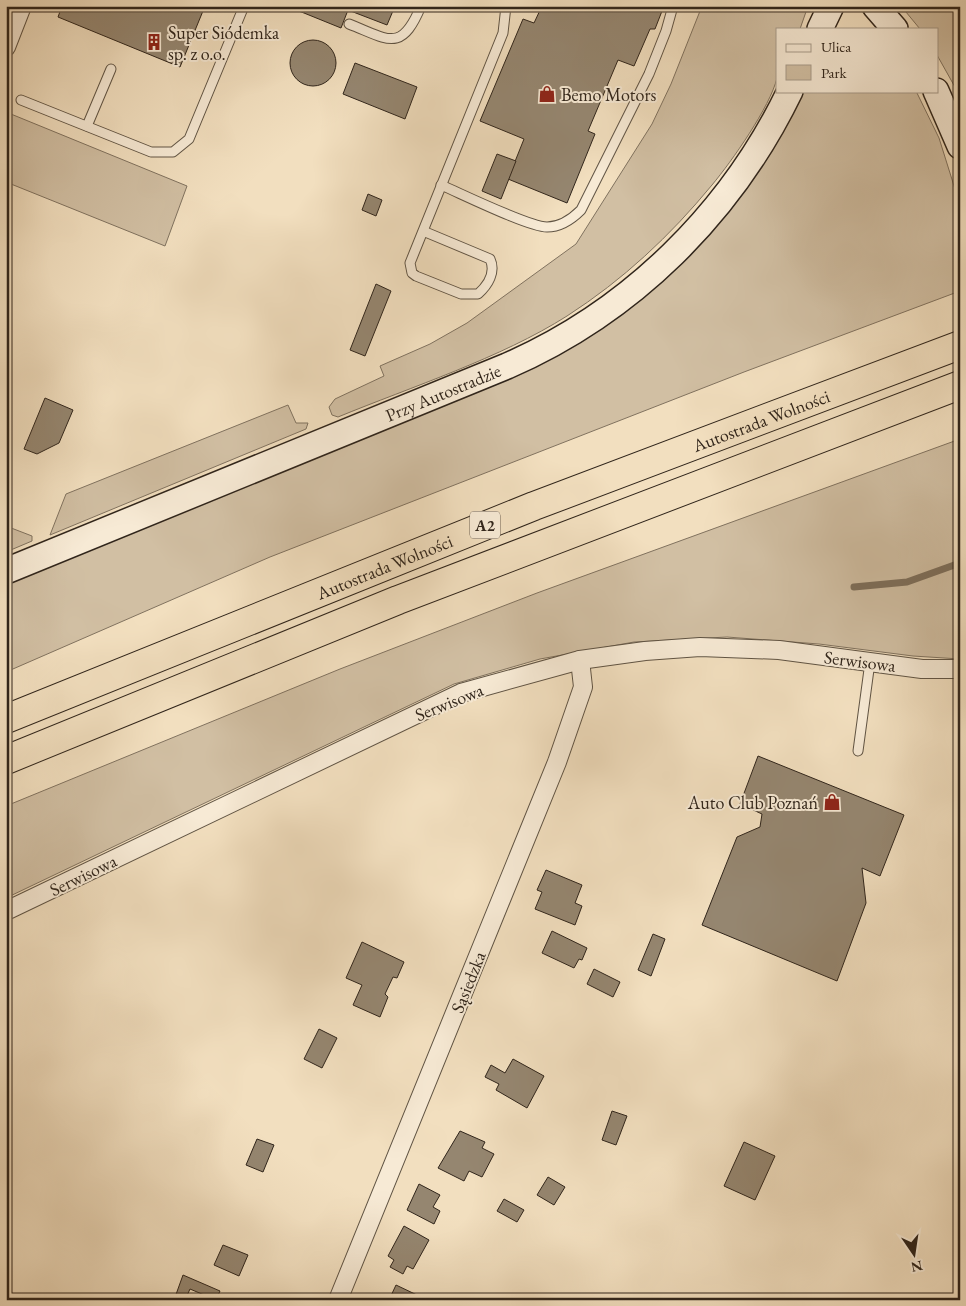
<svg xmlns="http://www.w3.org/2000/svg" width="966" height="1306" font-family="'EB Garamond',serif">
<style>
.green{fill:#d1bfa3;stroke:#80725f}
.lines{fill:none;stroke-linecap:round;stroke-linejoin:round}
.stream{stroke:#7d6f5c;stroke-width:7}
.building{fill:#958670;stroke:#30251b}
.lane-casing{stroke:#605444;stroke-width:11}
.street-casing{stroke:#605444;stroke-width:20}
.secondary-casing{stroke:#30251b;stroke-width:28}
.highway-casing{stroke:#30251b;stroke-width:30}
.lane{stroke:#f7ead5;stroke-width:9}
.street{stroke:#f7ead5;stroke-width:18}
.secondary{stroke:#f7ead5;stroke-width:25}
.highway{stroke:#f2dfbf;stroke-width:28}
.labels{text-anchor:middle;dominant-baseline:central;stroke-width:4;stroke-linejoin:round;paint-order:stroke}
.shield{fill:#f7ead5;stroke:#6c6053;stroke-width:1}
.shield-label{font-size:16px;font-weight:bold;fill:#30251b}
.poi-label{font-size:18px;fill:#30251b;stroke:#f7ead5;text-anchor:start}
.street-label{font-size:18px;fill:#30251b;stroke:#f7ead5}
</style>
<rect width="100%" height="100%" fill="#f2dfbf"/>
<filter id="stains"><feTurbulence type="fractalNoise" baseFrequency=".004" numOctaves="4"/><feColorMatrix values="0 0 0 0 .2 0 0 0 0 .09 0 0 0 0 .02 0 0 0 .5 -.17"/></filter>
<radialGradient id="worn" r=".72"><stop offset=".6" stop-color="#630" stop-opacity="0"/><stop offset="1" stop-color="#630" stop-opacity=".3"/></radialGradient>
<g class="green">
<path d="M702,6H808L800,29H777C777,44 781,63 777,78C770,107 732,161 712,185C670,236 623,280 567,316C501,358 411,387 338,417L332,415L329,407L335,399L384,376L380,366L430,344L467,323L576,244L652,124L671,84Z"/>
<polygon points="901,6 960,6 960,96 937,55 937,29 920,29"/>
<polygon points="801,91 916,91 939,138 960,205 960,266 955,270 960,291 744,372 270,557 6,672 6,582 592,332"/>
<polygon points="6,112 187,186 165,246 6,182"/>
<polygon points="288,405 296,423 308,423 306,429 50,535 66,494"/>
<polygon points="960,439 960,659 913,656 819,644 727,637 634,642 540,659 454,684 6,898 6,806 340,669 537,593"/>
<polygon points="6,526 32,536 32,541 6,552"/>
</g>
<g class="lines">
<polyline class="stream" points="854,587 907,582 960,563"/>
</g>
<g class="building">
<polygon points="62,6 205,6 180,67 58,17"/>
<polygon points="284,6 307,6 304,13"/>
<polygon points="307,6 395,6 387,25 348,10 341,28 304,13"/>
<polygon points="542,6 659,6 662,11 655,29 650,29 634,66 618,60 588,131 595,134 567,203 508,179 524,139 480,121 523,19 534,23"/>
<circle cx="313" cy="63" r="23"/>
<polygon points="355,63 417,87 405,119 343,94"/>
<polygon points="497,154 516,161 501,199 482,191"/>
<polygon points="368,194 382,200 376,216 362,210"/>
<polygon points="376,284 391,291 365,356 350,350"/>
<polygon points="45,398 73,410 59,443 37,454 24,449"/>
<polygon points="758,756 904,815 880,876 862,868 866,903 837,981 702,925 737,837 760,827 762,814 740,804"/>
<polygon points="546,870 582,885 575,903 582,906 575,925 535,909 542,892 537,890"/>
<polygon points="552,931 587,948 582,960 579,959 574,968 542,953"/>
<polygon points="653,934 665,939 651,976 638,970"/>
<polygon points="362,942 404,962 397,978 393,977 385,994 388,997 380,1017 353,1005 362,985 346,978"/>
<polygon points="594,969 620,982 613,997 587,984"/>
<polygon points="319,1029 337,1038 322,1068 304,1059"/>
<polygon points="513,1059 544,1076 527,1108 496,1090 499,1084 485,1077 491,1065 505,1073"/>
<polygon points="612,1111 627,1116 616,1145 602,1140"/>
<polygon points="460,1131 485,1142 482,1148 494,1154 482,1177 469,1171 464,1181 438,1168"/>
<polygon points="257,1139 274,1145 263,1172 246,1165"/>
<polygon points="744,1142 775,1156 755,1200 724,1186"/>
<polygon points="548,1177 565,1187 554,1205 537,1195"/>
<polygon points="419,1184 440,1195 433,1207 440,1211 434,1224 407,1210"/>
<polygon points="504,1199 524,1210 517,1222 497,1211"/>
<polygon points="404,1226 429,1240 413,1269 407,1266 403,1274 390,1267 394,1260 388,1256"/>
<polygon points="223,1245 248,1255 239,1276 214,1265"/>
<polygon points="183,1275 220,1291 216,1300 190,1289 185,1300 174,1300"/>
<polygon points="396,1285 417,1295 415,1300 389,1300"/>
</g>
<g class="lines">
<g class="lane-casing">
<g id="lane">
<path d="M349,24C388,39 401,54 421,6"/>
<polyline points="21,100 151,152 173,152 189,139 244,6"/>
<polyline points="87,126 111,69"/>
<path d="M441,185C462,194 529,227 547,227C560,227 572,219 581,210L649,74L666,31L673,6"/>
<path d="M423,231L490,259C496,272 488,285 478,294H461L416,276L412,273L410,263L503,33L506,6"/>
<polyline points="858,751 870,662"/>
</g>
</g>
<g class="street-casing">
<g id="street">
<polyline points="6,47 22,6"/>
<polyline points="6,911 461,693 580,660 645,651 700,647 779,650 922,669 960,669"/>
<polyline points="338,1300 557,762 583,687 580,660"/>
</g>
</g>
<g class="secondary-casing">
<g id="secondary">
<polyline points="875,6 895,29"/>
<polyline points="820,29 831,6"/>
<polyline points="936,91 960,146"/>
<path id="s1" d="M6,571L507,366C631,312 731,213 790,91"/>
</g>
</g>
<g class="highway-casing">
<g id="highway">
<path id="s2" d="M6,719L534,506L960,345"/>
<polyline points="6,760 398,600 960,385"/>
</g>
</g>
<use href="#lane" class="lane"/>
<use href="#street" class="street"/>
<use href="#secondary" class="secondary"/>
<use href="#highway" class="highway"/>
</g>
<defs>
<g id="building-bare" transform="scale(1.35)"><path d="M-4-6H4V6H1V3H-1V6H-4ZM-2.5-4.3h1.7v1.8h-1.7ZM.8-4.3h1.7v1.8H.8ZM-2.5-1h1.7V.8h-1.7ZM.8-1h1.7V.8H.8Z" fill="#8f2418" stroke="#f7ead5" stroke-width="2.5" paint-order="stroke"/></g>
<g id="shop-bare" transform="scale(1.35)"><path d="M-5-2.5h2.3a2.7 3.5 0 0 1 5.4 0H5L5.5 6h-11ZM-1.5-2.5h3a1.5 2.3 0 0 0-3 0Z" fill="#8f2418" stroke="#f7ead5" stroke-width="2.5" paint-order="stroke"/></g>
</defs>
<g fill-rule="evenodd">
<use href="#building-bare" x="154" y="42"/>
<use href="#shop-bare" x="547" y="94"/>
<use href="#shop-bare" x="832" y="802"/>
</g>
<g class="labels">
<rect class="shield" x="470" y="511.5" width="30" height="27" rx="4"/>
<g class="shield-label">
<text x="485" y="525">A2</text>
</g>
<g class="poi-label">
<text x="168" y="32">Super Siódemka<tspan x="168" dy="21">sp. z o.o.</tspan></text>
<text x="561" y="94">Bemo Motors</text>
<text x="818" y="802" text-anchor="end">Auto Club Poznań</text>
</g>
<g class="street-label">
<text stroke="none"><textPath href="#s1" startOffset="472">Przy Autostradzie</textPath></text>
<text stroke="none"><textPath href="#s2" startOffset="812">Autostrada Wolności</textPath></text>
<text stroke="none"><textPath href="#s2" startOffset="408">Autostrada Wolności</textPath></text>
<text transform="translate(860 661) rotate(7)">Serwisowa</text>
<text transform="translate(449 702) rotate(-22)">Serwisowa</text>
<text transform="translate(83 875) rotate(-26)">Serwisowa</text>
<text transform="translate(468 982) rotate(-68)">Sąsiedzka</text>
</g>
</g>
<rect width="966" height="1306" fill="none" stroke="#f2dfbf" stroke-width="25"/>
<rect x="8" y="8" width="951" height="1291" fill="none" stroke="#30251b" stroke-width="2.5"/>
<rect x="12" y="12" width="941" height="1281" fill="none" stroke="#30251b"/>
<rect x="776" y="28" width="162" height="65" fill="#f7ead5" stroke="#a79b8b"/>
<rect x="786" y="44" width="25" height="8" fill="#f7ead5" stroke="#a79b8b"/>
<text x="821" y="52" font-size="15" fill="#30251b">Ulica</text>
<rect x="786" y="65" width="25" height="15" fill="#d1bfa3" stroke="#a79b8b"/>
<text x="821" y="78" font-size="15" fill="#30251b">Park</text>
<g transform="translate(914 1254) rotate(167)" stroke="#f7ead5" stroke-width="4" paint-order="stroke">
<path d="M0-4L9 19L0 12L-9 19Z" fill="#30251b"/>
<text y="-8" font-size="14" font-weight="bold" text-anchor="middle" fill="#30251b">N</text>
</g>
<rect width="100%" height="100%" filter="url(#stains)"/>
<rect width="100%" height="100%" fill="url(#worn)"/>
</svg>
